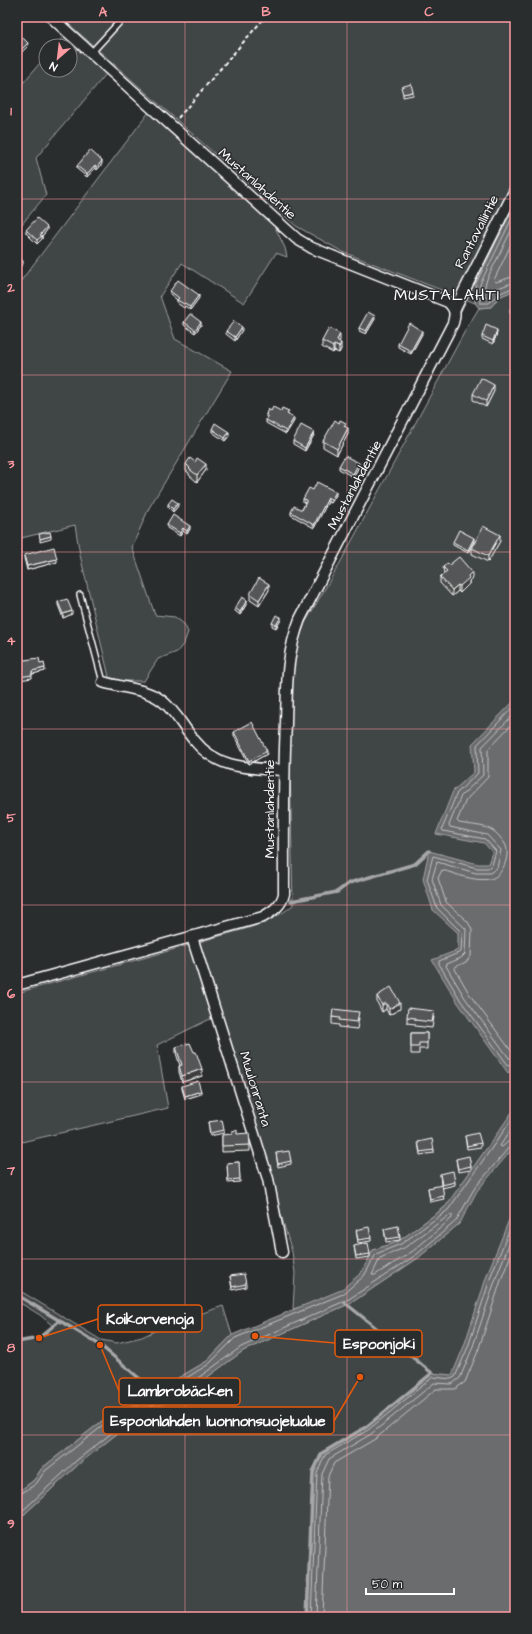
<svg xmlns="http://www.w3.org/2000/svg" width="532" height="1634" font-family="'Architects Daughter',sans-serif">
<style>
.green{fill:#414445;stroke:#a0a2a2}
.water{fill:#6a6c6d;stroke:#a6a7a7}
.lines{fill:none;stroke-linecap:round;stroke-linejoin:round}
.shore{stroke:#c3c4c5;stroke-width:1}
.stream{stroke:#a6a7a7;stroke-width:3.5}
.lane-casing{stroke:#fff;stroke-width:8}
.street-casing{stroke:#fff;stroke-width:13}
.path{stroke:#fff;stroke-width:2;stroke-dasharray:4 3;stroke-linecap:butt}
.lane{stroke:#2a2d2e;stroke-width:5}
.street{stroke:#2a2d2e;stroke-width:10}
.wall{fill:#494b4c;stroke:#fff}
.shaded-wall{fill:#3c3d3e;stroke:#fff}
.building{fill:#555758;stroke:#fff}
.grid{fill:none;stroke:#ff9aa2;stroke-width:1;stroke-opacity:0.55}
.labels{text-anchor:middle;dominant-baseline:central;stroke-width:3;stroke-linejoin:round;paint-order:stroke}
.street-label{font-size:14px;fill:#fff;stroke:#2a2d2e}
.quarter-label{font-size:16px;letter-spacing:1px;fill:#fff;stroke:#2a2d2e}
.leader{fill:none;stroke:#e8590c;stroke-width:1.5}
.callout-dot{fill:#e8590c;stroke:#2a2d2e;stroke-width:1.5}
.callout{fill:#2a2d2e;stroke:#e8590c;stroke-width:1.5}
.callout-label{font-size:15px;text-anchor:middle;font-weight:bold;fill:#fff}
.neatline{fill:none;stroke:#ff9aa2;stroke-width:1.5}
.grid-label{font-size:13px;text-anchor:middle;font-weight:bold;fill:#ff9aa2}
</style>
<rect width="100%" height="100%" fill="#2a2d2e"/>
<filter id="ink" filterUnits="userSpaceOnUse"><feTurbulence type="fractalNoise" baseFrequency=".025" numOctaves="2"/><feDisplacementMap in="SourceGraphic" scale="8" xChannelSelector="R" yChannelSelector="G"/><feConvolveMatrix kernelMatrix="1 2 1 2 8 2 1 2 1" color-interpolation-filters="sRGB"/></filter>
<g filter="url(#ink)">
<g class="green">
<polygon points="61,17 515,17 515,203 476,284 475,303 343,252 296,226"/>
<polygon points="64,36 106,74 36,158 46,195 17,230 17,90 46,56 46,70 70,70 70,46 55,46"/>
<polygon points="149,112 274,225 285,248 287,257 276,253 244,303 182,263 160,296 175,339 232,371 149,508 132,547 155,615 175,617 184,624 188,632 184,643 177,652 158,659 144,681 110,681 80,555 75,525 17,539 17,286"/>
<path d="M515,290V1617H17V1521L80,1463L133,1421L194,1387L243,1351L351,1303L418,1258L460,1223L445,1207L399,1241L373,1250C370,1258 366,1266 362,1273C346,1293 316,1302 293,1309L295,1273L292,1252L222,1016L208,1020L157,1045L168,1108L17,1143V993C80,975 143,959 206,940C235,931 269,926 293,905L290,762L293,658L305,623L340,563L465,331L479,308L491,307L499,297Z"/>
<polygon points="17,1289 101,1340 117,1343 142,1337 165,1326 223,1306 232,1335 207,1361 168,1384 151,1388 144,1397 125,1410 107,1417 42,1468 34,1480 17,1493 17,1342 39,1338 53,1326 40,1315 17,1301"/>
</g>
<g class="water">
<polygon points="515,203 515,290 499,297 491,307 479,308 475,303 476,284"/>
<polygon points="515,700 515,1066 508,1073 458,1003 432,960 458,950 458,933 433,910 423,879 429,851 478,864 488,864 492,852 484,843 436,834 453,791 474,772 472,744"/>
<polygon points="515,1108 515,1146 477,1191 460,1223 418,1258 351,1303 243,1351 194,1387 133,1421 80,1463 17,1521 17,1493 34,1480 42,1468 107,1417 125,1410 144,1397 151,1388 168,1384 207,1361 232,1335 341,1290 361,1273 373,1250 399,1241 445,1207"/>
<polygon points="515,1205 515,1617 307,1617 313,1472 322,1453 366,1427 432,1373 452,1375 464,1346 488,1272"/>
</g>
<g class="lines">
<g class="shore">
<polyline points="515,212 480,284 480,303 489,303 498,294 515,287"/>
<polyline points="515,223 487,279 485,286 484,297 487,298 495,289 515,282"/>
<polyline points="515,236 494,280 496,282 515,276"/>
<polyline points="515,705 477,745 478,773 457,793 442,829 443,831 485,839 496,851 492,865 488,868 477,868 433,856 427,879 437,908 462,933 461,952 439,961 439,964 461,1001 508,1065 515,1064"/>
<polyline points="515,713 482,747 483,775 461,796 449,825 450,827 487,835 501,850 497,868 490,873 476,873 437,862 432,879 441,905 466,929 465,954 461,958 447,964 446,966 465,998 509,1058 515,1059"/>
<path d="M515,721L488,749V777L466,800L457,821L459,823C469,825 483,825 492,830C497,833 504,841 506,846C510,857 502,877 490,879C474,882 457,874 442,870L438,878L446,902L468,922L472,930L471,956L466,962L455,967V969L470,995L512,1052L515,1053"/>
<polyline points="515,1123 500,1146 502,1147 509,1141 515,1139"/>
<polygon points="450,1215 452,1215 452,1218 413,1251 375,1275 372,1275 380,1258 404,1248"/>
<polyline points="17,1496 36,1484 45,1471 109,1421 127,1413 146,1400 153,1391 170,1388 209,1364 235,1338 343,1294 364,1276 376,1254 401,1244 448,1210 515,1115"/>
<polyline points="17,1516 77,1460 131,1418 191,1383 241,1347 349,1299 416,1255 456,1221 474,1189 510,1146 515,1144"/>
<polyline points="311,1617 317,1473 325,1455 368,1430 433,1377 451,1379 455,1377 468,1347 492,1273 515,1216"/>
<polyline points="316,1617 322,1474 329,1459 371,1434 434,1383 452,1384 460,1378 472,1349 497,1275 515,1229"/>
<polyline points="322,1617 328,1476 334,1463 375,1439 436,1389 455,1389 465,1382 478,1351 502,1277 515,1245"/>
</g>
<g class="stream">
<polyline points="291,901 337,892 349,883 415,864 429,851"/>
<polyline points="17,1295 100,1345 153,1390"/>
<polyline points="17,1342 39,1338 60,1320"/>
<polyline points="307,1617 313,1472 322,1453 366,1427 432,1373 344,1302"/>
</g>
<g class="lane-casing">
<g id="lane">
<polyline points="91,53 124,17"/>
<polyline points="80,595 103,682"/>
</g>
</g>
<g class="street-casing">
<g id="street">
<polyline points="455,309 515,190"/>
<path d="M103,682C121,688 145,688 161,700C175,710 183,727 194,740C218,770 249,768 284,770"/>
<polyline points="192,937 268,1179 282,1252"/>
<path d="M17,985L263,917C273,911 281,906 284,894C284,837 283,780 286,724C287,685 286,655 300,619L453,323C456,313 455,309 448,302L312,248L297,239L51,17"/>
</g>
</g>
<polyline class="path" points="178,118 265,17"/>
<use href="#lane" class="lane"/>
<use href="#street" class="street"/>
</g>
<g class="wall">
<polygon points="102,164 97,170 95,168 87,177 77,169 77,166"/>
<polygon points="26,230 47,230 42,236 42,239 37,244 26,233"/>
<polygon points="170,291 199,298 190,310 185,306 184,308 177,303 177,300 170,294"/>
<polygon points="515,300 515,316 510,313 510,310"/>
<polygon points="375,319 366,334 359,331 359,328"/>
<polygon points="184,322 201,325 195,333 184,325"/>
<polygon points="242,330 235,341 226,334 226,331"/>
<polygon points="497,333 493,344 482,339 482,336"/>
<polygon points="422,334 411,354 398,347 398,344"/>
<polygon points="340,340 339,342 341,349 339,353 334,351 333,353 322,347 322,341"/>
<polygon points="494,391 486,407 473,400 473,394"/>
<polygon points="271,411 281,411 289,415 294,421 286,434 266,423 266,420 267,418 266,417 266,414"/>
<polygon points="339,423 346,427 348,434 337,455 323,447 323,441"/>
<polygon points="212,429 229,436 225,441 212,432"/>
<polygon points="314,435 305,451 293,444 293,441"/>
<polygon points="186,464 206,470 197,482 189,475 189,473 186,471"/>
<polygon points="339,466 359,467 353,477 339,469"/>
<polygon points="336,495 331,503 328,502 314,528 291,515 291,512 302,510 305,503 303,502 303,499"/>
<polygon points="168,504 178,506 173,512 168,507"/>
<polygon points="167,525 190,529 187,534 183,531 180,536 167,528"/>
<polygon points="474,541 468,553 453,545 453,542"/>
<polygon points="500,541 488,562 472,554 472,548"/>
<polygon points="24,555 57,562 27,570 24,558"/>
<polygon points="449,565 472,578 469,581 469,584 460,593 458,591 452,596 440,583 440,577 444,573 443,567"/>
<polygon points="269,590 259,606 250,600 250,594"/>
<polygon points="58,602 72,614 63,618 58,605"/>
<polygon points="247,603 240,615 235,611 235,608"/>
<polygon points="281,620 276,628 272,626 272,623"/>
<polygon points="17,661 40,663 45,671 32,674 32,678 19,680 17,670"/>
<polygon points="234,732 267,754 249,764 234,736"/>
<polygon points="377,996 400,1009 389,1015 386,1009 382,1012 377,1002"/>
<polygon points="332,1017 359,1018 357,1029 339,1027 339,1025 332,1024"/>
<polygon points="407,1017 434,1017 432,1028 415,1026 415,1024 407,1023"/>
<polygon points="411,1033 427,1033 427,1049 419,1049 419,1054 411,1054"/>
<polygon points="176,1047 202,1076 182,1082 179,1072 179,1066 180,1066 176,1053"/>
<polygon points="182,1086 201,1094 185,1099 182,1089"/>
<polygon points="208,1122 224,1130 224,1133 210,1136"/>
<polygon points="222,1135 250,1145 250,1151 222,1152"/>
<polygon points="465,1136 481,1143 481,1147 467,1149"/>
<polygon points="418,1142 434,1150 434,1153 420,1155"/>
<polygon points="276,1153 291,1161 291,1164 278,1167"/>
<polygon points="456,1159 471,1166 471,1170 458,1172"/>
<polygon points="239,1162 240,1182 228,1183 227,1163"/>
<polygon points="440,1174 455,1182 455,1185 442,1188 444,1199 430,1202 428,1188 441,1186"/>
<polygon points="384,1229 400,1237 400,1240 386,1242"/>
<polygon points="356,1230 371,1238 371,1241 358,1243"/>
<polygon points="354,1246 370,1254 370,1257 356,1259"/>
<polygon points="230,1276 246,1284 246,1287 232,1290"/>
</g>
<g class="shaded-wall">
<polygon points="28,43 28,46 17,57 17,54"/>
<polygon points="413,92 413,95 403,97 403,94"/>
<polygon points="102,161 102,164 97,170 97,167"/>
<polygon points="95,165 95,168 87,177 87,174"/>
<polygon points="47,227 47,230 42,236 42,239 37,244 37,240 40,235"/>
<polygon points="23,261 23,264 17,270 17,267"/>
<polygon points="199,295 199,298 190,310 190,307"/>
<polygon points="375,316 375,319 366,334 366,331"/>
<polygon points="201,322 201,325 195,333 195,330"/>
<polygon points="242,327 242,330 235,341 235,337"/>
<polygon points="497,330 497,333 493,344 493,341"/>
<polygon points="422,331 422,334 411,354 411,351"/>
<polygon points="340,334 340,340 337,347 337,340"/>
<polygon points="341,343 341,349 339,353 339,347"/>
<polygon points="334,345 334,351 333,353 333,347"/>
<polygon points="494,385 494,391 486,407 486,401"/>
<polygon points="294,418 294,421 286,434 286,431"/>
<polygon points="348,428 348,434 337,455 337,449"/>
<polygon points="229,432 229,436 225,441 225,438"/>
<polygon points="314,432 314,435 305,451 305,448"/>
<polygon points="359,463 359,467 353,477 353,474"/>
<polygon points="206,464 206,470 197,482 197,475"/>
<polygon points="336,492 336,495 331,503 331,500"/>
<polygon points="328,498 328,502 314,528 314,525"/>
<polygon points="178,503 178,506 173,512 173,509"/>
<polygon points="190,526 190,529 187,534 187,531"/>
<polygon points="183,528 183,531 180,536 180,533"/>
<polygon points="500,535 500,541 488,562 488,556"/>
<polygon points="51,536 51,539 40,542 40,539"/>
<polygon points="474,538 474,541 468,553 468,550"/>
<polygon points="57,559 57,562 27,570 27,566"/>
<polygon points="472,572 472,578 469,581 469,584 460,593 460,586 468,576"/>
<polygon points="269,584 269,590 259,606 259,600"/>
<polygon points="458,585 458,591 452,596 452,590"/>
<polygon points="247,600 247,603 240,615 240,612"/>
<polygon points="72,611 72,614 63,618 63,614"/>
<polygon points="281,617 281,620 276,628 276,625"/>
<polygon points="45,668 45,671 32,674 32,671"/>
<polygon points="267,751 267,754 249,764 249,761"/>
<polygon points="386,1003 386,1009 382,1012 382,1005"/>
<polygon points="400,1003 400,1009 389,1015 389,1009"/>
<polygon points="202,1069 202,1076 182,1082 182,1076"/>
<polygon points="201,1091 201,1094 185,1099 185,1096"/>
</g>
<g class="building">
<polygon points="22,37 28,43 17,54 17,40 18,41"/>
<polygon points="411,84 413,92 403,94 401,87"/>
<polygon points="90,150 102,161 97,167 95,165 87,174 77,166"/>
<polygon points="37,218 47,227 40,235 42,236 37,240 26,230"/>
<polygon points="17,255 23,261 17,267"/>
<polygon points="178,280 199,295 190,307 185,303 184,304 177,300 179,298 170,291"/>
<polygon points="515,300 515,313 510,310"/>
<polygon points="368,312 375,316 366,331 359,328"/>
<polygon points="190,314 201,322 195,330 184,322"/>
<polygon points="234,321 242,327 235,337 226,331"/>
<polygon points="409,323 422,331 411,351 398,344"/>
<polygon points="486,325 497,330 493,341 482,336"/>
<polygon points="329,328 340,334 337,340 341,343 339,347 334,345 333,347 322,341"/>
<polygon points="481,378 494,385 486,401 473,394"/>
<polygon points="273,407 281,411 282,408 289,411 287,414 294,418 286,431 266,420 268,416 266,414 268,409 271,411"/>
<polygon points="335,420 339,423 340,420 346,423 344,426 348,428 337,449 323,441"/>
<polygon points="215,423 229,432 225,438 212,429"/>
<polygon points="301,425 314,432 305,448 293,441"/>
<polygon points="345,456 359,463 353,474 339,466"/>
<polygon points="190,458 195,462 197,458 206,464 197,475 189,469 190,468 186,464"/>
<polygon points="317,482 336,492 331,500 328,498 327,500 314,525 291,512 294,506 302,510 307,500 303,499 309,488 313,490"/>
<polygon points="172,499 178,503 173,509 168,504"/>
<polygon points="173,515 190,526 187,531 183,528 180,533 167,525"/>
<polygon points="483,526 500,535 488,556 472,548"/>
<polygon points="459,530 474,538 468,550 453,542"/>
<polygon points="50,532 51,536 40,539 39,534"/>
<polygon points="54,547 57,559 27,566 24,555"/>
<polygon points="459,557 472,572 468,576 469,578 460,586 458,585 452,590 440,577 447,571 443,567 448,563 449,565"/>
<polygon points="259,578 269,584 259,600 250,594"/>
<polygon points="242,597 247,600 240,612 235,608"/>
<polygon points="67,599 72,611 63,614 58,602"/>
<polygon points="276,615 281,617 276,625 272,623"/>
<polygon points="39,658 40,663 44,662 45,668 32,671 32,675 19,677 17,667 17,661"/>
<polygon points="252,722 267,751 249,761 234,732"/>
<polygon points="391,987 400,1003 389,1009 386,1003 382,1005 377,996"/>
<polygon points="408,1008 434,1011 432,1022 415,1020 415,1018 407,1017"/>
<polygon points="333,1009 359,1012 357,1022 339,1020 340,1018 332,1017"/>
<polygon points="411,1033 427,1033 427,1043 419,1043 419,1047 411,1047"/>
<polygon points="190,1043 194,1052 196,1052 202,1069 182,1076 179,1066 182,1065 176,1047"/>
<polygon points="198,1081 201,1091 185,1096 182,1086"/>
<polygon points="222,1120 224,1130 210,1133 208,1122"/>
<polygon points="237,1130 237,1134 249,1133 250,1145 222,1146 222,1135 232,1134 232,1131"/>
<polygon points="478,1133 481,1143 467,1146 465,1136"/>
<polygon points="432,1139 434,1150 420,1152 418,1142"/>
<polygon points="289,1151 291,1161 278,1164 276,1153"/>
<polygon points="469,1156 471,1166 458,1169 456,1159"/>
<polygon points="239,1162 240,1179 228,1180 227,1163"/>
<polygon points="453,1171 455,1182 442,1185 440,1174"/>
<polygon points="442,1185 444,1196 430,1199 428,1188"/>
<polygon points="398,1226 400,1237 386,1239 384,1229"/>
<polygon points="369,1227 371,1238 358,1240 356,1230"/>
<polygon points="368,1243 370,1254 356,1256 354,1246"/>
<polygon points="244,1274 246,1284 232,1287 230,1276"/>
</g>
</g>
<path class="grid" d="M185,17V1617M347,17V1617M17,199H515M17,375H515M17,552H515M17,729H515M17,905H515M17,1082H515M17,1259H515M17,1435H515"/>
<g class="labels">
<g class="street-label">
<text transform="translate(257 184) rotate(42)">Mustanlahdentie</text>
<text transform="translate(477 232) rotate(-63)">Rantavallintie</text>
<text transform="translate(355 485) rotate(-62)">Mustanlahdentie</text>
<text transform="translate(270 809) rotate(-90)">Mustanlahdentie</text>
<text transform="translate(255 1089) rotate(73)">Muulonranta</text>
</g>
<g class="quarter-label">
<text x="447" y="295">MUSTALAHTI</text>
</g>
</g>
<path class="leader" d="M39 1338L98 1319M255 1336L335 1343M100 1345L119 1391M360 1377L334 1421"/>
<g class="callout-dot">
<circle cx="39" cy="1338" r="4"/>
<circle cx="255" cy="1336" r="4"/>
<circle cx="100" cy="1345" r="4"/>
<circle cx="360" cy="1377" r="4"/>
</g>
<g class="callout">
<rect x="98" y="1305" width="104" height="27" rx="4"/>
<rect x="335" y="1330" width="87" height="27" rx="4"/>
<rect x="119" y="1378" width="121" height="27" rx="4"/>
<rect x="103" y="1407" width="231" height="27" rx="4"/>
</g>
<g class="callout-label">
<text x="150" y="1324">Koikorvenoja</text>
<text x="379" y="1349">Espoonjoki</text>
<text x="180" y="1396">Lambrobäcken</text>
<text x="218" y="1426">Espoonlahden luonnonsuojelualue</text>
</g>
<rect width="532" height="1634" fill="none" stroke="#2a2d2e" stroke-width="44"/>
<g transform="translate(58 58) rotate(208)"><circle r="19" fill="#2a2d2e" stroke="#7f8182"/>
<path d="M0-3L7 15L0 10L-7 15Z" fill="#ff9aa2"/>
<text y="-6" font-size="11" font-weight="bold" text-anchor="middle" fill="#ffffff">N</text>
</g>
<path d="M366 1588v6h88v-6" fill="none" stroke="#ffffff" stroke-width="2"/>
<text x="372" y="1588" font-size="12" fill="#ffffff" stroke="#2a2d2e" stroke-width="3" paint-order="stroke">50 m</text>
<rect x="22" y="22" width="488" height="1590" class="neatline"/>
<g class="grid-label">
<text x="103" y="16">A</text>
<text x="266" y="16">B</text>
<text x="429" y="16">C</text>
<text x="11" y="115">1</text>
<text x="11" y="292">2</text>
<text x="11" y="468">3</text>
<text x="11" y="645">4</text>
<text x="11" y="822">5</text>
<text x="11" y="998">6</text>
<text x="11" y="1175">7</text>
<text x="11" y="1352">8</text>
<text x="11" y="1528">9</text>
</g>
</svg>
